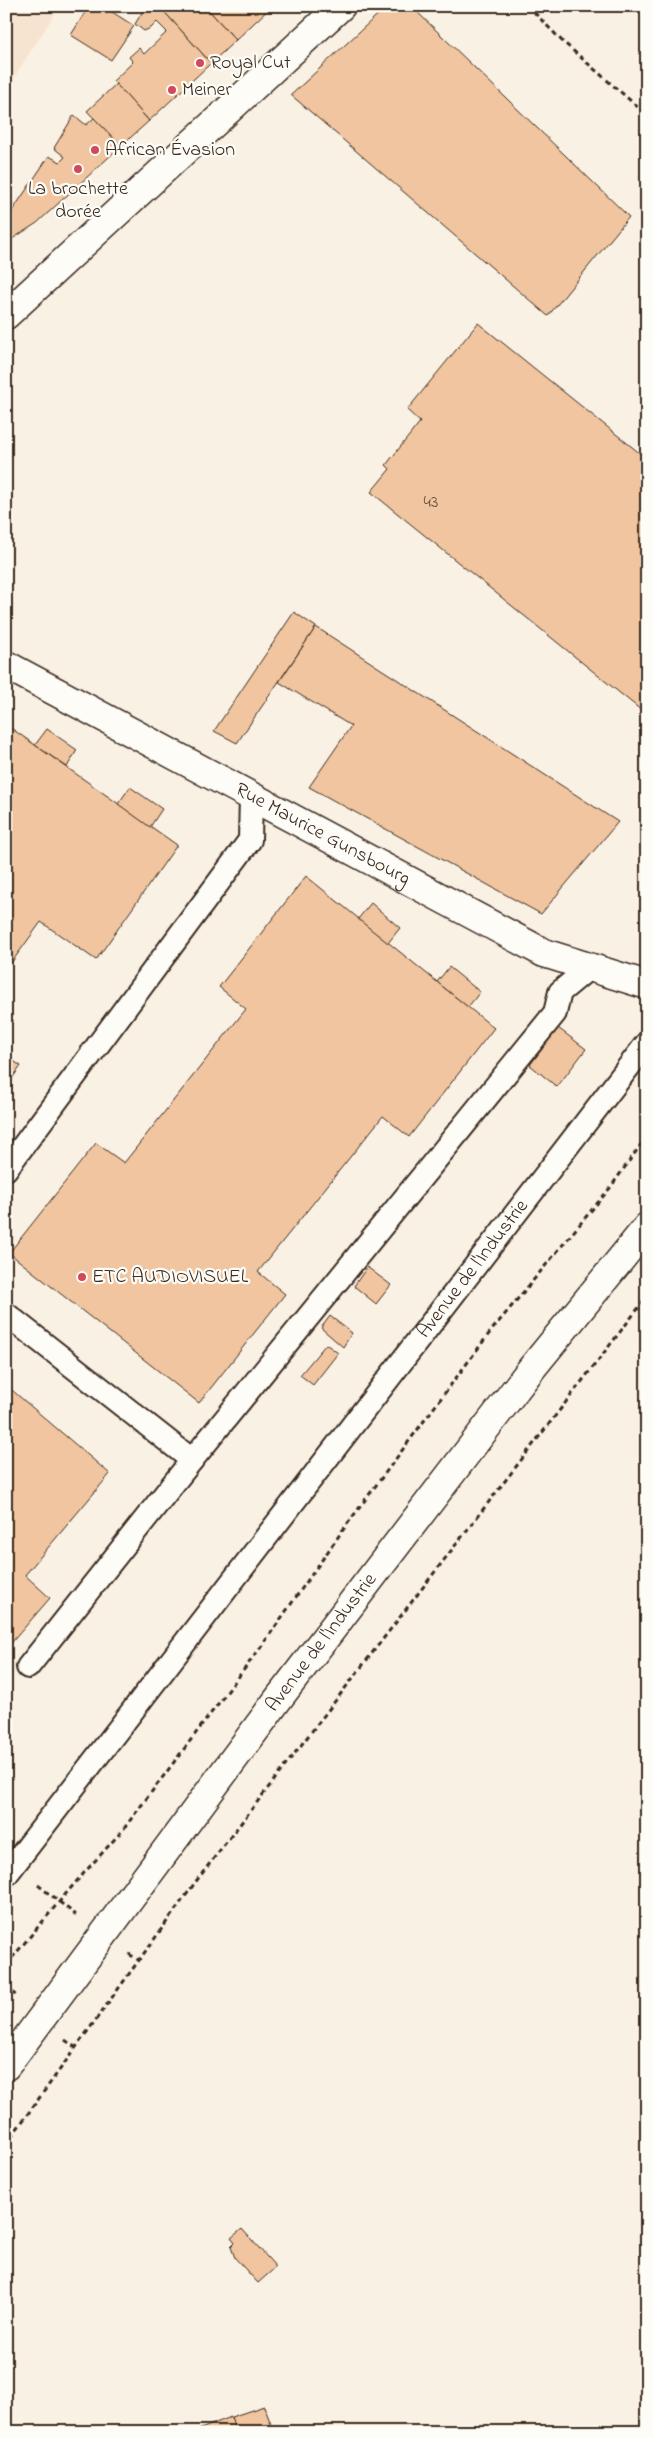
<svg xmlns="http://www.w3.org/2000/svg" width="653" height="2438" font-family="'Indie Flower',sans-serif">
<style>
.built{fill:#f7e4d0}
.building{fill:#f0c59f;stroke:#3b2a1e}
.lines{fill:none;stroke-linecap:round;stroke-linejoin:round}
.service-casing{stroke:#3b2a1e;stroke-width:26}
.minor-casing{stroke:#3b2a1e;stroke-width:31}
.secondary-casing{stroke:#3b2a1e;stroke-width:31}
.path{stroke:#3b2a1e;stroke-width:3;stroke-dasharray:5 4;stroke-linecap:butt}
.service{stroke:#fdfcf7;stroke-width:22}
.minor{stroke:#fdfcf7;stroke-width:28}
.secondary{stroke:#fdfcf7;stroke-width:28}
.poi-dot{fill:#d1495b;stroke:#fdfcf7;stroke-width:2}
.labels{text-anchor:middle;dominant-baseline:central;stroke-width:4.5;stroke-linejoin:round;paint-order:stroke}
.number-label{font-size:18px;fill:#68513e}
.poi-label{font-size:20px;fill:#3b2a1e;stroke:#fdfcf7;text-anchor:start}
.street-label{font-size:20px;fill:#3b2a1e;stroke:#fdfcf7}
</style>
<rect width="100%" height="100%" fill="#faf1e5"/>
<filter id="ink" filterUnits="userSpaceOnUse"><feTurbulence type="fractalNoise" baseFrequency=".02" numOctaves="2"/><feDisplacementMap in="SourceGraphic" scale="10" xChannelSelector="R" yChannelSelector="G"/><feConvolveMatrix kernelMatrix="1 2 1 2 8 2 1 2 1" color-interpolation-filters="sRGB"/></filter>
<g filter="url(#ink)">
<polygon class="built" points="6,6 60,6 6,90"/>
<g class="building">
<polygon points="89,6 103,6 134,26 111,60 71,35"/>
<polygon points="146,6 159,6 211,63 149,121 113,81 133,62 129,57 139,48 144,54 167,32 157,22 151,28 144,31 135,24"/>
<polygon points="159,6 205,6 236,40 211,63"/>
<polygon points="205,6 272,6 236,40"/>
<polygon points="387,6 411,6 629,217 548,316 291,95"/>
<polygon points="116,84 149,121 121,146 87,111"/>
<polygon points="74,115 86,125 94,118 121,146 37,223 6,243 6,220 49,156 60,162 65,157 54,148"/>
<polygon points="478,323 647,459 647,715 371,492 390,469 386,465 420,422 407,410"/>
<polygon points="294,612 316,627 237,743 214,731"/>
<polygon points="316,627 618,822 541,914 309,787 351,726 279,682"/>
<polygon points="8,726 177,845 96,960 41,922 6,970"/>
<polygon points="47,729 77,750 67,767 35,745"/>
<polygon points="130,787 162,809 150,827 118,804"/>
<polygon points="306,876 494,1028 409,1137 383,1116 258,1272 285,1294 199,1403 9,1253 96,1143 124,1163 246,1009 219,987"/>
<polygon points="371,903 400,928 388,943 358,919"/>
<polygon points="449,967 480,992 468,1007 437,982"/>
<polygon points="558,1028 586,1049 557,1087 530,1065"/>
<polygon points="6,1056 21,1066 6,1087"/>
<polygon points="367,1267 391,1285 376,1304 354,1286"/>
<polygon points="330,1316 352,1333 343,1347 321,1328"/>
<polygon points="326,1344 338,1353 313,1385 300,1375"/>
<polygon points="6,1385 110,1474 25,1575 50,1598 6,1649"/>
<polygon points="242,2229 276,2267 258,2283 235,2258 231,2247 235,2243 231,2238"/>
<polygon points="264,2406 274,2432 236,2432 231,2417"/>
<polygon points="231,2417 236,2432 193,2432"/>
</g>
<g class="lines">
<g class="service-casing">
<g id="service">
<polyline points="6,1169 250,840 251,796"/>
<polyline points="6,1314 192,1460"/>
<polyline points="28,1667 192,1460 555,1013 560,992 590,967"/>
<path id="s1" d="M6,1875L647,1043"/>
</g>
</g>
<g class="minor-casing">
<g id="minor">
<path id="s2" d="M6,665L544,953L647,985"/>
</g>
</g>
<g class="secondary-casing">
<g id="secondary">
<polyline points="6,315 341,6"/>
<path id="s3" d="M6,2066L279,1698L532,1368L647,1227"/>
</g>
</g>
<g class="path">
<polyline points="528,6 562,41 647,115"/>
<polyline points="38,1885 76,1915"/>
<polyline points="129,1954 140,1961"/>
<polyline points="6,1965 75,1883 122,1831 261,1647 345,1527 491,1331 610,1188 647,1136"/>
<polyline points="6,1985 16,1996"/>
<polyline points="65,2040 75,2047"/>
<polyline points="6,2144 197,1880 647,1297"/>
</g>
<use href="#service" class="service"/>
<use href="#minor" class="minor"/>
<use href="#secondary" class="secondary"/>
</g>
</g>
<g class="poi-dot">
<circle cx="200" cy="63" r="5"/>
<circle cx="172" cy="90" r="5"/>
<circle cx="95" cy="150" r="5"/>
<circle cx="78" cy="169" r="5"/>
<circle cx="82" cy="1277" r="5"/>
</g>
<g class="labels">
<g class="number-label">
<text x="431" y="503">43</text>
</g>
<g class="poi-label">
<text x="210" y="63">Royal Cut</text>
<text x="182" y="90">Meiner</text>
<text x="105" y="150">African Évasion</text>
<text x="78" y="189" text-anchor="middle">La brochette<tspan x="78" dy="23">dorée</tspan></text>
<text x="92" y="1277">ETC AUDIOVISUEL</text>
</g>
<g class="street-label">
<text stroke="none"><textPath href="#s2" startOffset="359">Rue Maurice Gunsbourg</textPath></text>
<text stroke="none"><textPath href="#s1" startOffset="765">Avenue de l'Industrie</textPath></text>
<text stroke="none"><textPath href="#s3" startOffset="528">Avenue de l'Industrie</textPath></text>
</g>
</g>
<rect width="653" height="2438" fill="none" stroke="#fdfcf7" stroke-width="25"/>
<rect x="12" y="12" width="628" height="2413" fill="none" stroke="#3b2a1e" stroke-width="2" filter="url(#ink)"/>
</svg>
